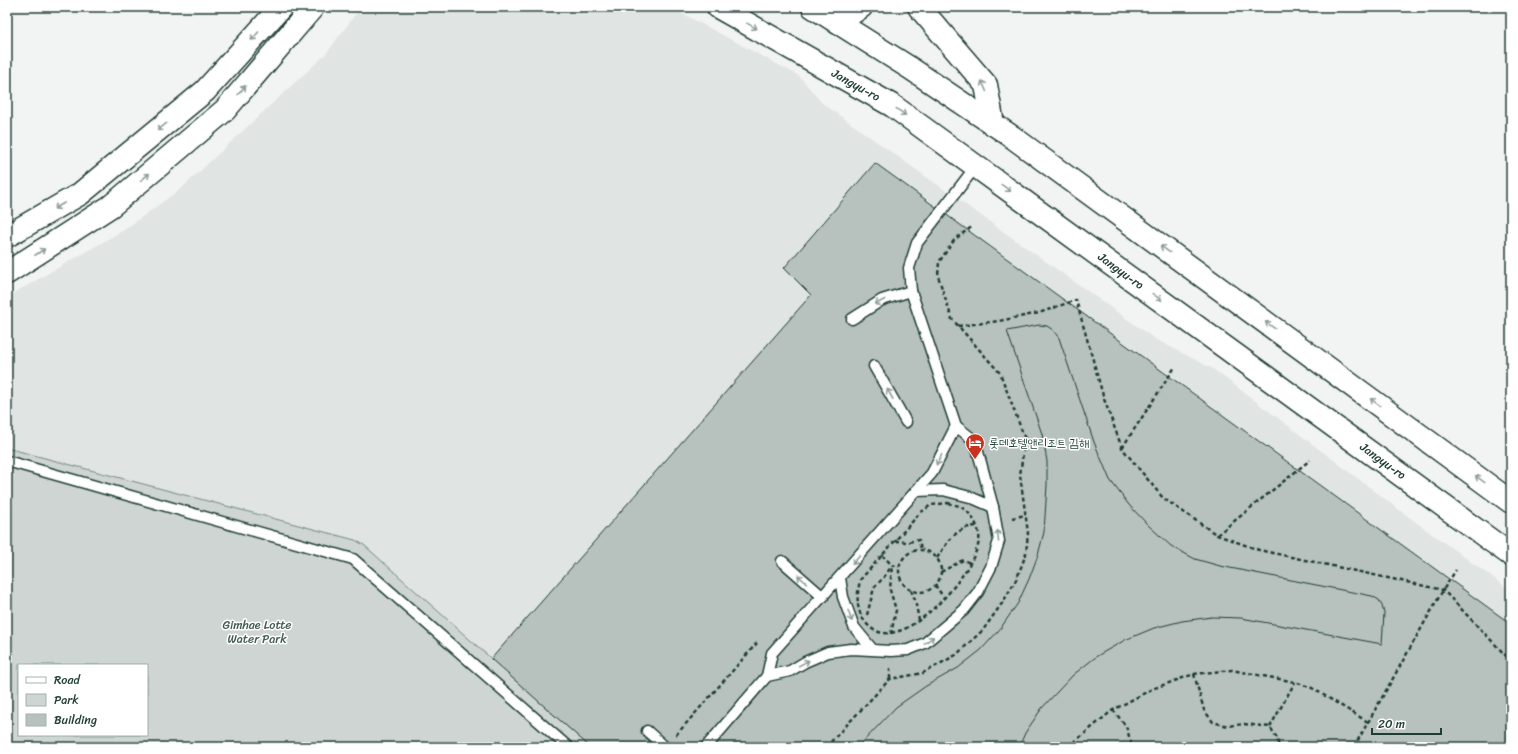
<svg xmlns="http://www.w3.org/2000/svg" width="1518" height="754" font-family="Sriracha,'Poor Story',sans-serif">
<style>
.built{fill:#e0e4e3;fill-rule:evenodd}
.green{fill:#ced5d3;stroke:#768984;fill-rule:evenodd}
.building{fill:#b7c1bd;stroke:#1f3d34}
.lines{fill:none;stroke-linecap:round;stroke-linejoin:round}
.service-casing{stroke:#1f3d34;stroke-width:13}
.secondary-casing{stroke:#1f3d34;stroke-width:25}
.motorway-casing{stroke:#1f3d34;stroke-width:25}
.path{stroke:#1f3d34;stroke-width:2.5;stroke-dasharray:4 3;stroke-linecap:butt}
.service{stroke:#fff;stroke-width:10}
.secondary{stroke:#fff;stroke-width:22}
.motorway{stroke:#fff;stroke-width:22}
.oneway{stroke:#8f9e9a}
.labels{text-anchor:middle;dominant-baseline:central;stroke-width:3;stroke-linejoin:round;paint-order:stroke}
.street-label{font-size:12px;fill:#1f3d34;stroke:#fff}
.poi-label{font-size:12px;fill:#1f3d34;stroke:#fff;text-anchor:start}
.park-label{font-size:12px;fill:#425b54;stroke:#fff}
</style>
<rect width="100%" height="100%" fill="#f2f3f3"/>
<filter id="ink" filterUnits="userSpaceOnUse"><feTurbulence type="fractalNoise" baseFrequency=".025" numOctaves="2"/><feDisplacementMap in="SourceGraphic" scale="8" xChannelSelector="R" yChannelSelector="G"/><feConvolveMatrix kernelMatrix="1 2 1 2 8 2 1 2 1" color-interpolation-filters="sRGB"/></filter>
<g filter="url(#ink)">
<path class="built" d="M361,7H670L799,76L822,103L1155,339L1213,369L1406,515L1511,591V747H7V297L124,230L182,188L275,101L326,54ZM19,665H147V735H19Z"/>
<path class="green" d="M7,448L355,540L364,545L590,747H7ZM19,665H147V735H19Z"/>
<g class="building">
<polygon points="875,163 1511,624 1511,747 590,747 491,659 811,295 784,268"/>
<polygon points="1039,325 1047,326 1053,330 1059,338 1094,442 1110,480 1129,505 1148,525 1171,546 1195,559 1220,566 1372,596 1379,600 1382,606 1384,613 1382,644 1241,618 1212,617 1182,621 1154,628 1125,640 1097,656 1073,675 1042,708 1025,733 1019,747 858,747 896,707 926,686 958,668 981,650 1000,629 1018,603 1029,579 1038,555 1044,532 1047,485 1047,461 1042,434 1007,331"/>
</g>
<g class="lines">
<g class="service-casing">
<g id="service">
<polyline points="852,319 882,300 911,291"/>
<polyline points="874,366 906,422"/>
<polyline points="7,461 353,559 568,747"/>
<polyline points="916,491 943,490 970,497 993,507"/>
<polyline points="782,561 823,597"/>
<polyline points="840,578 843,597 854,627 872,649"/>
<polyline points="767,676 790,671 805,662 828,652 851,649 891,651 908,650 925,643 964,610 978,592 991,567 999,541 993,507 975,441 956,426 911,291 909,268 917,243 976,166"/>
<polyline points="647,731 665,747"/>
<polyline points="706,747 767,676 772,653 932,473 956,426"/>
</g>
</g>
<g class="secondary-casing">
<g id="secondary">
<polyline points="718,7 893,106 1511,555"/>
<polyline points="813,7 910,68 1011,136 1511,502"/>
<polyline points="838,23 861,7"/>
<polyline points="7,236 80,194 205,91 281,7"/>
<polyline points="7,273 111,206 225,110 313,7"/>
</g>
</g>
<g class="motorway-casing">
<polyline id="motorway" points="919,7 986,85 993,124"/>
</g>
<g class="path">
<polyline points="958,326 999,321 1039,313 1076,300 1104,399 1122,448 1163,498 1217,535 1259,550 1443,590 1511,661"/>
<polyline points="1122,448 1175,367"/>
<path d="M948,503C951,504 956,505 959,506C971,511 981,529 979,541C974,574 898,663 866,623C855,609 857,596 860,580L920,513L931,505Z"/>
<polyline points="1012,518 1025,515"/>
<polyline points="1217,535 1310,460"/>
<polyline points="895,541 907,542 919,540 921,550"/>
<circle cx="920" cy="571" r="21"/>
<polyline points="882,555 892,565 899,567"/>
<path d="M937,558C948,542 956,526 978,526"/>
<polyline points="941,572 963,560 970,563"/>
<polyline points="935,585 944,598"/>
<polyline points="911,590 915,600 919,620"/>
<polyline points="867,615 874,588 884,577 891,567"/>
<polyline points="891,634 896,610 890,590 892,565"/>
<polyline points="1194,674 1204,710 1213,722 1228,726 1244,724 1270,727 1277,738 1279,747"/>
<polyline points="890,679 890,667"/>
<polyline points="1113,710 1126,726 1131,743 1129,747"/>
<polyline points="1270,727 1295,682"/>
<polyline points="676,735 757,643"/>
<polyline points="826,747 890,679 923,673 956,655 983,630 1003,602 1017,578 1026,554 1028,533 1020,475 1025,439 1000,373 952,319 938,276 939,262 955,239 973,226"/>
<polyline points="1068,747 1113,710 1152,689 1194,674 1232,670 1295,682 1312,688 1368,722"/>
<polyline points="1354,747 1443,590 1456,570"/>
</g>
<use href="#service" class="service"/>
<use href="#secondary" class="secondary"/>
<use href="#motorway" class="motorway"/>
</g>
<defs><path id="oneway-shaft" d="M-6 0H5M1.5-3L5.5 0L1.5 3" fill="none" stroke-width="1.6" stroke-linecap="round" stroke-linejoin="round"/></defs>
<g class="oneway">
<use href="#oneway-shaft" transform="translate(752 26) rotate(29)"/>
<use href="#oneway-shaft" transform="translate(255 36) rotate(132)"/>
<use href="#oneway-shaft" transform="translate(984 86) rotate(-114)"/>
<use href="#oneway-shaft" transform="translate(242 90) rotate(-50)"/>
<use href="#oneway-shaft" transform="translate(901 112) rotate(36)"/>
<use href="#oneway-shaft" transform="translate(162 127) rotate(141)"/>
<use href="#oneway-shaft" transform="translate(145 177) rotate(-40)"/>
<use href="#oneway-shaft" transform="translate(1006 188) rotate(36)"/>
<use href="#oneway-shaft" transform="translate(59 206) rotate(150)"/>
<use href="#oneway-shaft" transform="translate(1165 249) rotate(-144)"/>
<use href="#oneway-shaft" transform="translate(40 252) rotate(-33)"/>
<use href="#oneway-shaft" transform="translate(1157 297) rotate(36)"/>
<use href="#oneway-shaft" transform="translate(880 302) rotate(153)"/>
<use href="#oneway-shaft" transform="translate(1270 325) rotate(-144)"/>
<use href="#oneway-shaft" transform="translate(890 394) rotate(-119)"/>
<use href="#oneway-shaft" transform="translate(1375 402) rotate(-144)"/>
<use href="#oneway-shaft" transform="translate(939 460) rotate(117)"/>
<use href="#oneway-shaft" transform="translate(1480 479) rotate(-144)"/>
<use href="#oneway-shaft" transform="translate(998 536) rotate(-95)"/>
<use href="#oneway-shaft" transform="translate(856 560) rotate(131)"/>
<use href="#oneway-shaft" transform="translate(802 579) rotate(-138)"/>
<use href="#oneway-shaft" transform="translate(850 616) rotate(71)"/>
<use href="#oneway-shaft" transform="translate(929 640) rotate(-36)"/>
<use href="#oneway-shaft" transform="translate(804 663) rotate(-28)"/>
</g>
</g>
<defs>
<g id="hotel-pin" transform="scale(1)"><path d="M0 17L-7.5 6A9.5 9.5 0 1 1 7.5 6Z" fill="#c8321e" stroke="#fff"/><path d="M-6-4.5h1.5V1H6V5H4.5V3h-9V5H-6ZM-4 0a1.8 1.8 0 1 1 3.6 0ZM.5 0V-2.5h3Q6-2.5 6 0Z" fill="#fff"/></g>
</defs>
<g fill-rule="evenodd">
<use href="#hotel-pin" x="975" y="443"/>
</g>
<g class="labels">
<g class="street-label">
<text transform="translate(856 85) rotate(29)">Jangyu-ro</text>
<text transform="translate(1121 271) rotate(36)">Jangyu-ro</text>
<text transform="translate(1383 461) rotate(36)">Jangyu-ro</text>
</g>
<g class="poi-label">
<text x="989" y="443">롯데호텔앤리조트 김해</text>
</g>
<g class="park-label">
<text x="257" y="625">Gimhae Lotte<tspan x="257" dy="14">Water Park</tspan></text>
</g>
</g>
<rect width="1518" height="754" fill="none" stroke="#fff" stroke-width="24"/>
<rect x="12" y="12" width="1494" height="730" fill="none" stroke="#1f3d34" stroke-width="1.5" filter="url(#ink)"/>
<rect x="18" y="664" width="130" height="72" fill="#ffffff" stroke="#a5b1ae"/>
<rect x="26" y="677" width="20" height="6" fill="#ffffff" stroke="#a5b1ae"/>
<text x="54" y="684" font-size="12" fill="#1f3d34">Road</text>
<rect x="26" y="694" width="20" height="12" fill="#ced5d3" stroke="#a5b1ae"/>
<text x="54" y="704" font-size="12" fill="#1f3d34">Park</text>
<rect x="26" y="714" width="20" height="12" fill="#b7c1bd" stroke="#a5b1ae"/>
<text x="54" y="724" font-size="12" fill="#1f3d34">Building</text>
<path d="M1372 728v6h69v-6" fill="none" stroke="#1f3d34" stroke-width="2"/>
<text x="1378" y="728" font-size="12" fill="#1f3d34" stroke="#ffffff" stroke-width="3" paint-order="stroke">20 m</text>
</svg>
